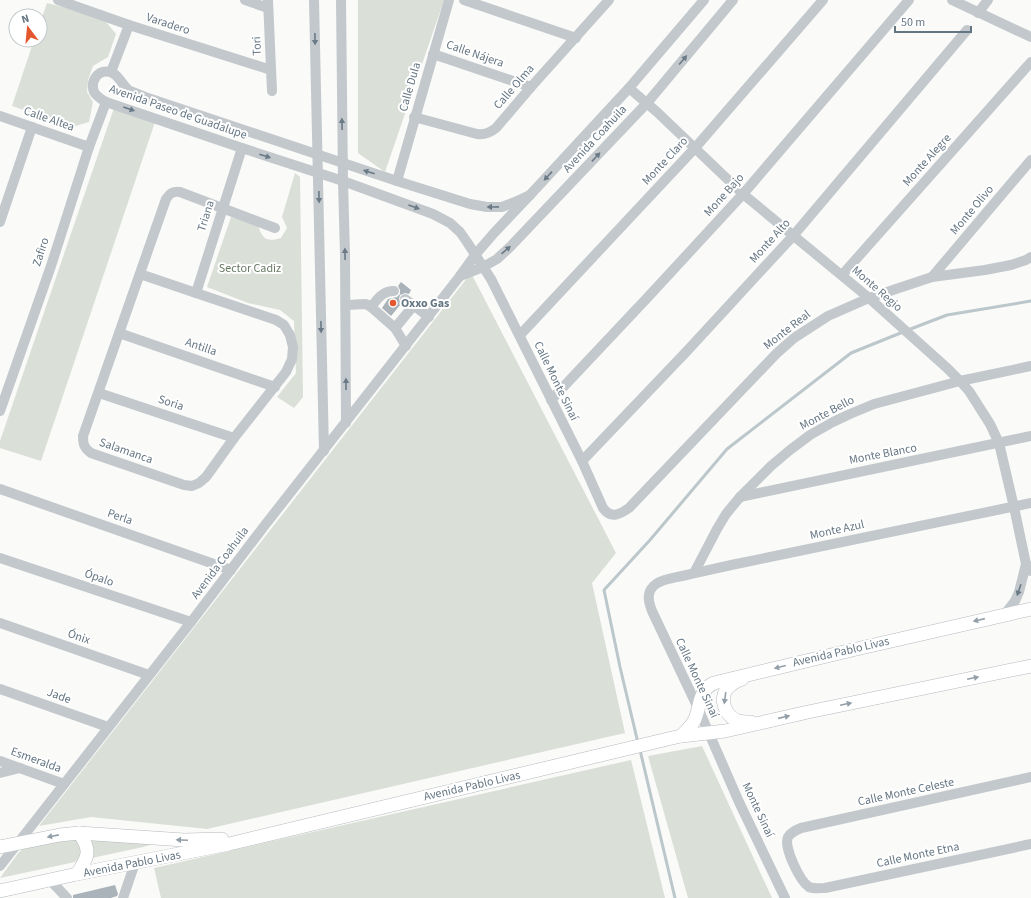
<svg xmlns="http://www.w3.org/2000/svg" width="1031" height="898" font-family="'Source Sans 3',sans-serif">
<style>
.green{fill:#dadfd7}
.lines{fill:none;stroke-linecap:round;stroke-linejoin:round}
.stream{stroke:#bbc7cb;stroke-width:3}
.building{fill:#aab3b9}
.major-casing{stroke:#b5babe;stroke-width:14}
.minor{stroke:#c3c8cc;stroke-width:10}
.major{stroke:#fff;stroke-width:13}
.oneway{fill:#6a7a87}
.oneway2{fill:#939fa8}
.poi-dot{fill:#e4572e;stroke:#fff;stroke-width:1.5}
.labels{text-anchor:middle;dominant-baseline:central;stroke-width:4;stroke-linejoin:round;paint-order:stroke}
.street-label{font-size:12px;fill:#657683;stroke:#fff}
.park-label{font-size:12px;fill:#687a64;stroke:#fff}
.poi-label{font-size:12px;font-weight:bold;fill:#657683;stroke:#fff;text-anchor:start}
</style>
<rect width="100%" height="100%" fill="#fafaf8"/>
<g class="green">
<polygon points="358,0 444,0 385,172 358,153"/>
<polygon points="47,3 94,15 106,22 116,34 108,57 93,66 88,80 87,92 93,102 89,122 72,127 12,106 34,40 40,40 40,23"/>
<polygon points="114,108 155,122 41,461 0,448 0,441"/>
<path d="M295,173L300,177L303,397L294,408L277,397L296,373L294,321L280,310L248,303L207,287L231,217L258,225C262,240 268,242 281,238L287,228L282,217Z"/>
<polygon points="471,273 616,553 592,583 625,733 207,829 91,817 39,826"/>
<polygon points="702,746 772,898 688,898 648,756"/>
<polygon points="631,760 665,898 161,898 154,868"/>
<polygon points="76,838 83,848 80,858 75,862 0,878 19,852 26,847"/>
<polygon points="93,839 160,842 143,847 92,858 93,847 91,841"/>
</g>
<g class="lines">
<g class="stream">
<polyline points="908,330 947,315 1031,301"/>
<polyline points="638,743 620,667 604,590 650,540 727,449 851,353 903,332"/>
<polyline points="640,750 675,898"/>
</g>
</g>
<g class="building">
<polygon points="401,282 411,290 409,294 405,293 400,295 399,299 401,304 391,316 382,308 388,299 397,297 400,294 400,290 398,286"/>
<polygon points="115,885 118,894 117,896 111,898 73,898 73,895"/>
</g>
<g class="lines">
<g class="major-casing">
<g id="major">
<path d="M742,679C736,681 730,685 726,690C720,700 725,715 736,720C740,722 746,722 751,722"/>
<path d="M681,736C686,731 691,727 694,721C701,707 698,690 714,683L852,650L1031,609"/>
<polyline points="0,847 60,835 79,833 184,840 222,839"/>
<path d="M77,874C88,857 92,851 79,833"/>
<polyline points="0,891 77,874 229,844 672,738 681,736 708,733 725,731 808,712 1031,666"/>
</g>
</g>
<g class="minor">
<polyline points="58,0 129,25 271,70"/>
<polyline points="245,0 268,8"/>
<polyline points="268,0 272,91"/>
<polyline points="314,0 324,451"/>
<polyline points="341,0 343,181 345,255 346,423"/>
<polyline points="464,0 576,38"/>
<polyline points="952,0 1031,37"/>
<polyline points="978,13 988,0"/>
<polyline points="433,54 531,87"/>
<polyline points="111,72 129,25"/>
<polyline points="629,88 657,112 743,194 869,298 947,368 960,381 969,391 990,424 999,443 1014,507 1026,564 1031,571"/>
<polyline points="0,116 89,147"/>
<path d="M414,117L477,134C485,135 490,133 496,128L531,87L609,0"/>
<polyline points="397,181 449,0"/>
<path d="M530,195L515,202L502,207H487L470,204L397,181L145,97C140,95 135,93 130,91C122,86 119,74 110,72C98,69 90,81 94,92C97,97 101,99 106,102L242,148L343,181L433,214L450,223L460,232L467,242L491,279L582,461L603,508C611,519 619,515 629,508L776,354L794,338L828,316L869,298L932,277L985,270L1011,265L1026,260L1031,257"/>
<polyline points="0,222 32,127"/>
<path d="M140,274L196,293L276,320L284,325L290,335L293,347L292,359L286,372L234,438L206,477L199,483L192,486L184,485L91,453C84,448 83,444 83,436L166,199C170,193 173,191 180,192L275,228"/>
<polyline points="842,275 1031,62"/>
<polyline points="460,276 483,267 497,259 510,247 647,103 733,0"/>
<polyline points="932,277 1031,160"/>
<polyline points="196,293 242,148"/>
<polyline points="405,299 429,317"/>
<polyline points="346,305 366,304 371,307 395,328 406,346"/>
<path d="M371,307C378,298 383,291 394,291"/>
<polyline points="395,328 414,305"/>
<polyline points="119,333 275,387"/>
<polyline points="520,335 695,148 823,0"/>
<polyline points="99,393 234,438"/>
<polyline points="551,400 648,297 743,194 909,0"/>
<polyline points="0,411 51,266 89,147 106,102"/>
<polyline points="582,461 687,351 793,236 967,30"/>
<polyline points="0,489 231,570"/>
<polyline points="740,497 1031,436"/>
<polyline points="0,558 191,622"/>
<polyline points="694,573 717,529 726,514 740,497 771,466 790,450 810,435 833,422 850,414 874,404 960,381 1031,366"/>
<polyline points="1005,614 1015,601 1019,592 1026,564"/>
<polyline points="0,623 149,675"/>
<polyline points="0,689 108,727"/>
<polyline points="0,761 64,784"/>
<polyline points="0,773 20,768"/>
<path d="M1031,777L801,828C796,830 791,832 788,837C783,847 800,881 809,887C814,889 820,888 825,888L1031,844"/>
<polyline points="0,866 191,622 265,525 460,276 475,255 494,233 530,195 629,88 704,0"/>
<polyline points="50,880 67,898"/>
<polyline points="123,898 135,863"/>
<path d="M785,898L739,802L698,708L652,611C648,601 646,591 656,584C663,579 673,578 682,576C701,572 721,567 741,563C837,543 934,524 1031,503"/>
</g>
<use href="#major" class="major"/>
</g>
<defs><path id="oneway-solid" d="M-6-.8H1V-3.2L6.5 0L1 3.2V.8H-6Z"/></defs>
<g class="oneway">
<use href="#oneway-solid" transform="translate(315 39) rotate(89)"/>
<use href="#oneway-solid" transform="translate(683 60) rotate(-50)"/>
<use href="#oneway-solid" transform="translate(129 109) rotate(19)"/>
<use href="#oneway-solid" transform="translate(342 124) rotate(-91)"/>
<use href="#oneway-solid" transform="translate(265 156) rotate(18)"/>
<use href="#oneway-solid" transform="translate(596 157) rotate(-47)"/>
<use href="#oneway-solid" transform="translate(369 172) rotate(-162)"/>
<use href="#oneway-solid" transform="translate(548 176) rotate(133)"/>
<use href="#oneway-solid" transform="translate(319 197) rotate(89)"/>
<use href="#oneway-solid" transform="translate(414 207) rotate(20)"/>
<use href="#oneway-solid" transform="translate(493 207) rotate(179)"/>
<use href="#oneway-solid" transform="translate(506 250) rotate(-41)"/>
<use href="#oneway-solid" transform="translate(345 254) rotate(-91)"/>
<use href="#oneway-solid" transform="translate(321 327) rotate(89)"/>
<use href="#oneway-solid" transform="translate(346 384) rotate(-90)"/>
<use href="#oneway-solid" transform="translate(1019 590) rotate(109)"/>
</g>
<g class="oneway2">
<use href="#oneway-solid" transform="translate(979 620) rotate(167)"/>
<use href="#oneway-solid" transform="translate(780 667) rotate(166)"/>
<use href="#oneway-solid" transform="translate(973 678) rotate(-12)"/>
<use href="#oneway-solid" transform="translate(725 698) rotate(98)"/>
<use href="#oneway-solid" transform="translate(846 704) rotate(-12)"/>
<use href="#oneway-solid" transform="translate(784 717) rotate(-13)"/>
<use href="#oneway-solid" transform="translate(53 836) rotate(169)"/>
<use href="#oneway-solid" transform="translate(182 840) rotate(-178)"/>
</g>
<circle class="poi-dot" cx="393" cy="303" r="4"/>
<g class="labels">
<g class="street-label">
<text transform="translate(168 24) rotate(18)">Varadero</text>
<text transform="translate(257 46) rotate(-92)">Tori</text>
<text transform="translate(475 54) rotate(19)">Calle Nájera</text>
<text transform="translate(410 87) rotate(-74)">Calle Dula</text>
<text transform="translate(514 87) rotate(-49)">Calle Olma</text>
<text transform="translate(178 112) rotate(19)">Avenida Paseo de Guadalupe</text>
<text transform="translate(49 119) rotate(19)">Calle Altea</text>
<text transform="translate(595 139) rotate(-47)">Avenida Coahuila</text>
<text transform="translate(927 160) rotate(-48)">Monte Alegre</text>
<text transform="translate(665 161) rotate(-47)">Monte Claro</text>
<text transform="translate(724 195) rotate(-48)">Mone Bajo</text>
<text transform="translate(972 210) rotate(-50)">Monte Olivo</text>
<text transform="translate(206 216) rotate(-72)">Triana</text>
<text transform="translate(770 241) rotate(-48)">Monte Alto</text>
<text transform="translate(41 252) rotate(-72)">Zafiro</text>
<text transform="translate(877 289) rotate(41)">Monte Regio</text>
<text transform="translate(787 330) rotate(-38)">Monte Real</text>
<text transform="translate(201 347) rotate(19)">Antilla</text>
<text transform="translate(556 381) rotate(64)">Calle Monte Sinaí</text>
<text transform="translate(171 403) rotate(18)">Soria</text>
<text transform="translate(827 413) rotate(-28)">Monte Bello</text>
<text transform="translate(126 451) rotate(19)">Salamanca</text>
<text transform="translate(883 454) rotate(-11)">Monte Blanco</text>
<text transform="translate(120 517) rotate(19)">Perla</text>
<text transform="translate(837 530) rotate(-12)">Monte Azul</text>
<text transform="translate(220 563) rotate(-53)">Avenida Coahuila</text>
<text transform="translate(99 578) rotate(19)">Ópalo</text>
<text transform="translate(79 637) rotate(19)">Ónix</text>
<text transform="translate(841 652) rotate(-13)">Avenida Pablo Livas</text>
<text transform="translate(697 678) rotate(65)">Calle Monte Sinaí</text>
<text transform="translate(59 696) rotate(20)">Jade</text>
<text transform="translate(36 760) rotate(20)">Esmeralda</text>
<text transform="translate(472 786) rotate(-13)">Avenida Pablo Livas</text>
<text transform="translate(906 792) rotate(-12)">Calle Monte Celeste</text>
<text transform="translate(758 810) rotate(65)">Monte Sinaí</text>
<text transform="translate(918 855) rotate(-12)">Calle Monte Etna</text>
<text transform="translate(132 864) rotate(-11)">Avenida Pablo Livas</text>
</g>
<g class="park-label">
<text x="250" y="268">Sector Cadiz</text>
</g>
<g class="poi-label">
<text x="401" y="303">Oxxo Gas</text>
</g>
</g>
<g transform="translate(28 28) rotate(344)"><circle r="19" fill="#ffffff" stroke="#c1c8cd"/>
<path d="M0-3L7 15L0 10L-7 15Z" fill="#e4572e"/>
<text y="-6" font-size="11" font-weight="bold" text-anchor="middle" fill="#657683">N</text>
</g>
<path d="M895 26v6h76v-6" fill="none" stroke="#657683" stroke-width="2"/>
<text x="901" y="26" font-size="12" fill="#657683" stroke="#ffffff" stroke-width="3" paint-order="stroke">50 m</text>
</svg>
